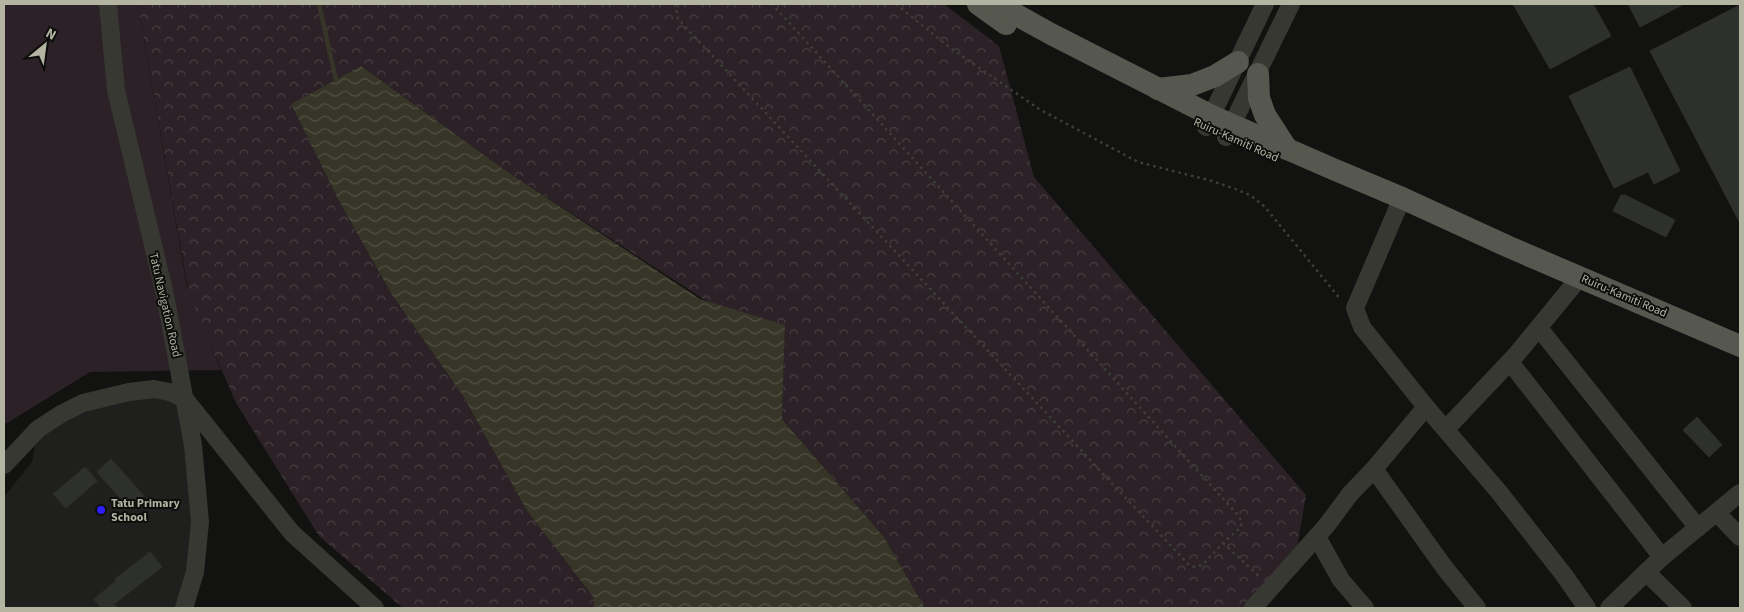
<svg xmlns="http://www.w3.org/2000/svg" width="1744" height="612" font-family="'Source Sans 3',sans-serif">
	<defs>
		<pattern id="forest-crowns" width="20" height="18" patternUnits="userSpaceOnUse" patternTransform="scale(1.25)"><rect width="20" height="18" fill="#2b2126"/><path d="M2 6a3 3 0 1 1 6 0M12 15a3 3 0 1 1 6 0" fill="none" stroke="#473f42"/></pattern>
		<pattern id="water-waves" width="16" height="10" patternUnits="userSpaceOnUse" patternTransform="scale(1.25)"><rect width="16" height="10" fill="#373527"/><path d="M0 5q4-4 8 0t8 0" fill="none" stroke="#525043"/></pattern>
	</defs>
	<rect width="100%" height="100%" fill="#121311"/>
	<polygon fill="#1f201d" points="129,392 185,399 200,522 184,608 4,608 4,497 32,462 38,429"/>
	<polygon fill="#2b2126" points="4,4 138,4 187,287 221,370 90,372 7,423 4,423"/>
	<polygon fill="url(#forest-crowns)" points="138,4 944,4 999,46 1034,177 1306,495 1295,560 1244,608 925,608 884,537 782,419 785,325 708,302 505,170 361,66 291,104 339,201 392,295 463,396 527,511 594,598 594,608 403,608 319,536 236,403 189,295"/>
	<polygon fill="url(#water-waves)" points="361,66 505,170 700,299 785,325 782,419 884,537 925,608 594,608 594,598 527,511 463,396 392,295 339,201 291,104"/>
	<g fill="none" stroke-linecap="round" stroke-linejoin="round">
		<polyline stroke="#373527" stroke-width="4.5" points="319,4 336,80"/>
	</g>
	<g fill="#2e302c" stroke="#2e2f2b">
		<polygon points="1513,4 1593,4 1611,36 1550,69"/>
		<polygon points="1628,4 1684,4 1640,27"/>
		<polygon points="1740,5 1740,223 1650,51"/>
		<polygon points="1630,67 1680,171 1654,184 1648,172 1614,188 1569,96"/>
		<polygon points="1621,195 1625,195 1675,220 1666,237 1613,211"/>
		<polygon points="1697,417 1722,445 1709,457 1683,430"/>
		<polygon points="111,459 144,496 129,508 97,472"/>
		<polygon points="85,467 97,481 66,508 53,494"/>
		<polygon points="150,552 162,567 114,604 118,608 101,608 94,599 116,581 115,579"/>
	</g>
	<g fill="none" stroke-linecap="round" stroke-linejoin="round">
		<g stroke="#3e3f38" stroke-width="2.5" stroke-dasharray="2.5 4" stroke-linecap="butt">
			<polyline points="675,4 678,19 1121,493 1189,565 1195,567 1202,565 1223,543 1240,528 1242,522 1237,514 772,4"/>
			<polyline points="896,4 949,47 1039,109 1138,162 1212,181 1233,188 1250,195 1265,207 1341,300"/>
			<polyline points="1223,543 1260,577"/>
		</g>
		<g stroke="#373832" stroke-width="18">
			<polyline points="108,4 116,90 165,295 193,445 200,522 195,572 184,608"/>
			<polyline points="1206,127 1265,4"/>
			<polyline points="1226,137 1291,4"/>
			<polyline points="1402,198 1355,308 1362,327 1426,407 1499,492 1564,575 1587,608"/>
			<polyline points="1539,328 1698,528"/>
			<polyline points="1510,362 1662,557"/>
			<polyline points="1446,429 1516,355 1580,277"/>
			<polyline points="4,465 38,429 61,414 83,403 129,392 154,389 170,392 185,399 292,533 375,608"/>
			<polyline points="1374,469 1444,567 1477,608"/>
			<polyline points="1717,513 1740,537"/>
			<polyline points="1317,537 1341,580 1365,608"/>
			<polyline points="1646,572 1683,608"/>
			<polyline points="1253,608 1327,525 1350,494 1374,469 1426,407"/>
			<polyline points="1609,608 1662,557 1740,493"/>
		</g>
		<g stroke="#56574e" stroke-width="22">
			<polyline points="978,4 1006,24"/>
			<polyline points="997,4 1051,34 1212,116 1333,169 1402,198 1509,247 1740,346"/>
			<polyline points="1258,74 1259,98 1265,115 1287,149"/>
			<polyline points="1158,89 1192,85 1215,76 1238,62"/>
		</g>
	</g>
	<circle fill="#2c1efe" stroke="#0d0e0c" stroke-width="2" cx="101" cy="510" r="5"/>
	<g text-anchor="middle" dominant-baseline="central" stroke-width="4" stroke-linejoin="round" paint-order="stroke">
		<g font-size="12" fill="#b3b5a2" stroke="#0d0e0c">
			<text transform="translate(1236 140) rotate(24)">Ruiru-Kamiti Road</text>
			<text transform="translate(1624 296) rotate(23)">Ruiru-Kamiti Road</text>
			<text transform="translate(165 305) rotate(77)">Tatu Navigation Road</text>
		</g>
		<g font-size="12" font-weight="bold" fill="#b3b5a2" stroke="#0d0e0c" text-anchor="start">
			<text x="111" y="503">Tatu Primary<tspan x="111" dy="14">School</tspan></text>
		</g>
	</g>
	<rect width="1744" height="612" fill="none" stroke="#b3b5a2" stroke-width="10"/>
	<g transform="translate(45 45) rotate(29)" stroke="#0d0e0c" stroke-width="4" paint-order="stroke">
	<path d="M0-4L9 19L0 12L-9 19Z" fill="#b3b5a2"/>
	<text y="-8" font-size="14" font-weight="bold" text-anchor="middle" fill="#b3b5a2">N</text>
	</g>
</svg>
